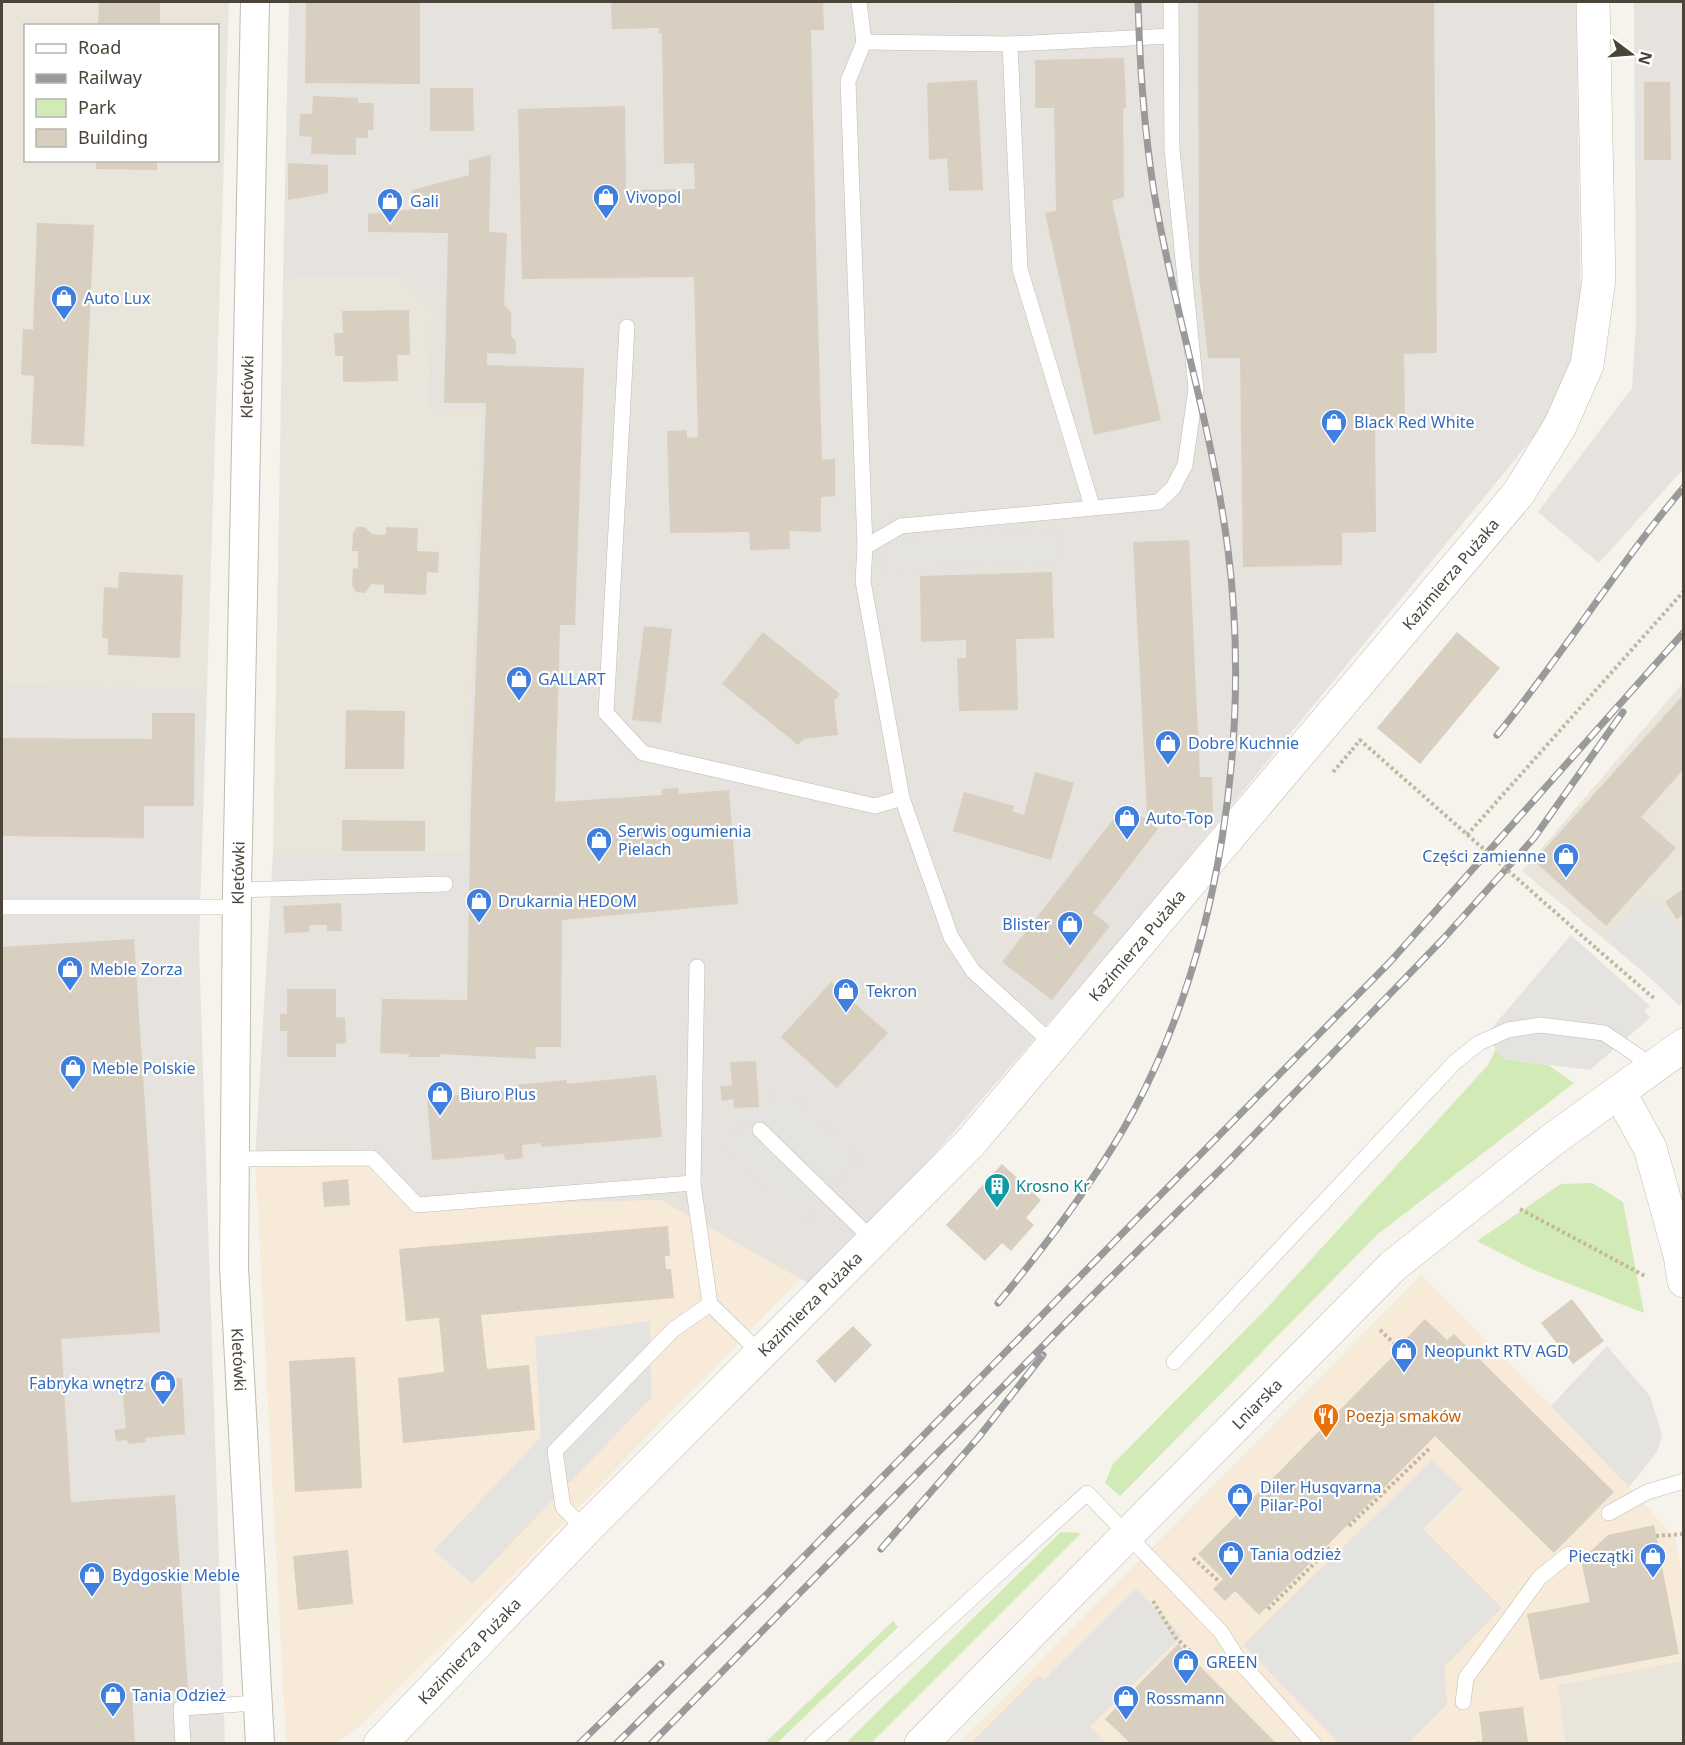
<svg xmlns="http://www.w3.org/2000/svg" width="1685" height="1745" font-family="'Noto Sans',sans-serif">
	<rect width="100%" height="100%" fill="#f6f3ec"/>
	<g fill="#eae5da" fill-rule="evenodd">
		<path d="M2,2H229L207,689L2,684ZM26,26H218V160H26Z"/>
		<polygon points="396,277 431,307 427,408 481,408 465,854 273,854 283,278"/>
		<polygon points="1683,683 1683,1003 1679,1005 1665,990 1522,871"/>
		<polygon points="1683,1661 1683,1743 1565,1743 1557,1685"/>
	</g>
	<g fill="#f7ead8">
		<polygon points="255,1159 693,1183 802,1277 516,1572 355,1731 335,1743 293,1743 286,1740"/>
		<polygon points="1421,1275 1617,1473 1675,1539 1683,1577 1683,1661 1558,1685 1565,1743 958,1744"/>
	</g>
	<g fill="#e6e2dd">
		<polygon points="289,2 1576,2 1582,378 1134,924 913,1179 808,1283 661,1200 417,1205 372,1158 255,1159 273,854 465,853 481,409 427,408 431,307 396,277 283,278"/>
		<polygon points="1634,2 1683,2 1683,469 1599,563 1538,512 1632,388 1636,322"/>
		<polygon points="2,684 207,689 199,947 225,1743 2,1744"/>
	</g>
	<g fill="#d2eab5">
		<polygon points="1495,1051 1505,1059 1548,1065 1574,1083 1378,1234 1120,1496 1105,1483 1113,1464 1266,1309 1488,1065"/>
		<polygon points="1592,1183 1623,1202 1644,1313 1534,1270 1477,1241 1561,1184"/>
		<polygon points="1061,1532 1081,1533 871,1743 846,1743"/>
		<polygon points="893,1621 898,1627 777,1743 765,1743"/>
	</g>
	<g fill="#e5e3e0">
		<polygon points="859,2 966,2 966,4 860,7"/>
		<polygon points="1062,529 1064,561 887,570 885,538"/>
		<polygon points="1645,894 1661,908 1683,936 1683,1003 1679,1005 1606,937"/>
		<polygon points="1571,935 1650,1006 1644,1011 1651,1017 1590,1070 1505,1059 1495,1051 1491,1029"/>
		<polygon points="783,1086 860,1160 801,1224 723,1147"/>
		<polygon points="650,1321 651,1398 472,1584 434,1550 541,1437 535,1337"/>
		<polygon points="1607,1346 1650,1396 1662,1435 1657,1452 1629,1487 1551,1406"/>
		<polygon points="1432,1460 1463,1489 1423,1529 1502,1608 1444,1667 1447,1704 1408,1743 1339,1743 1243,1645"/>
		<polygon points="1136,1589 1182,1636 1090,1727 1106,1743 971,1743 1039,1675 1044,1680"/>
	</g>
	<g fill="#d8cfc1">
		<polygon points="99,2 160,2 160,26 98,26"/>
		<polygon points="306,2 420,2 420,84 305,83"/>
		<polygon points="611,2 823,2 824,30 811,30 816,248 822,460 835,459 835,496 821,497 821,532 789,531 790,549 750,550 749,532 670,533 667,431 687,430 687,438 698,437 694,277 522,279 518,109 625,106 626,190 695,189 694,163 664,164 662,34 659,33 659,28 612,29"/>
		<polygon points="1198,2 1434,2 1437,353 1404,354 1405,421 1375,421 1376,532 1342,533 1342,565 1243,567 1240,358 1208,358 1199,277"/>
		<polygon points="1124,58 1126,108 1123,108 1124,197 1112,201 1161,420 1094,435 1045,213 1056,211 1054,108 1035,108 1035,60"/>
		<polygon points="977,80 983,190 949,191 947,158 929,160 927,83"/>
		<polygon points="1644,82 1670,82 1671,160 1644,160"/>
		<polygon points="430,88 473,88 474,131 430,131"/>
		<polygon points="313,96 358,98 358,103 374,103 373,130 368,130 368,138 356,138 356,155 311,154 312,137 299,136 300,114 312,114"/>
		<polygon points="491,155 489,232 507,233 504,305 511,312 511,336 516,341 516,354 487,353 487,365 584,368 575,625 560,625 555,802 662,795 662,789 678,788 679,794 729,790 738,904 562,920 561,1047 535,1047 536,1059 440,1054 440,1057 409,1057 409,1054 380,1053 382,999 467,1000 471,797 486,403 444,403 448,233 368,232 368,214 412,209 412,190 469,175 469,160"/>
		<polygon points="96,160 157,160 157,170 96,169"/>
		<polygon points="288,163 328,165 328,193 288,200"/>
		<polygon points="37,223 94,225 84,446 31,444 34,376 21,375 23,329 33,330"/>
		<polygon points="409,310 410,355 397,355 398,381 343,382 343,356 335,356 334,333 343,333 342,311"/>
		<polygon points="357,527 365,527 372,534 386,535 386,527 418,528 417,551 439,552 438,573 427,572 426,595 384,593 384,585 371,584 365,593 356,592 352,585 353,568 358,569 358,551 352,551 353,533"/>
		<polygon points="1189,540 1200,777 1212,777 1213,812 1147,813 1133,542"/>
		<polygon points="119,572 183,575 180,658 108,655 108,638 102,638 104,587 118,588"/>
		<polygon points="1052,572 1054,638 1016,639 1018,710 959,711 957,658 966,658 966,640 921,642 920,576"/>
		<polygon points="644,626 672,629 661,723 632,720"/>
		<polygon points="763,632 840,694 834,701 838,735 804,739 798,745 722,684"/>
		<polygon points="1457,632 1500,668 1420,764 1377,728"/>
		<polygon points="1683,695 1683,770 1641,817 1676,848 1606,926 1534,861"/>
		<polygon points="346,710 405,711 404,769 345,769"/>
		<polygon points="152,713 195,713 194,806 144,806 144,838 2,836 2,738 152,739"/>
		<polygon points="1035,772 1074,783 1051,860 953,831 964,792 1014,806 1012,811 1024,815"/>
		<polygon points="1125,804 1158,829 1093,913 1110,926 1052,1000 1002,962"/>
		<polygon points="342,820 425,821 425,851 342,851"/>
		<polygon points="1683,889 1683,914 1677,920 1665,902"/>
		<polygon points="341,903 342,931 327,931 327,925 309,925 309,932 285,933 283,906"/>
		<polygon points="134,939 160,1332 61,1339 71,1502 175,1495 188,1690 132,1694 135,1743 2,1743 2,947"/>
		<polygon points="831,982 888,1033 837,1088 781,1037"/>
		<polygon points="287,989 336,989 336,1017 345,1018 346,1043 336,1044 336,1057 287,1057 287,1031 280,1031 280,1014 287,1014"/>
		<polygon points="756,1061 759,1107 734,1108 733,1099 722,1101 720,1086 732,1085 730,1062"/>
		<polygon points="656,1075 662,1137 541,1147 541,1143 522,1145 523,1158 505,1160 504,1154 432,1160 427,1098 516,1090 515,1085 567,1080 567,1084"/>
		<polygon points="1002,1164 1041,1200 1026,1218 1034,1225 1011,1251 1002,1243 985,1261 946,1225"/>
		<polygon points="348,1179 350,1205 324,1207 322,1182"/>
		<polygon points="668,1226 670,1256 665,1256 666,1269 671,1269 674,1298 481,1315 487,1369 529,1365 535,1430 403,1443 398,1378 444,1372 439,1318 406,1321 399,1249"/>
		<polygon points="1572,1299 1604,1341 1573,1364 1541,1323"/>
		<polygon points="1425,1319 1447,1340 1454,1334 1614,1492 1554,1553 1435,1436 1259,1615 1235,1591 1225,1601 1213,1589 1223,1579 1198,1554 1395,1354 1393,1352"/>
		<polygon points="853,1326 872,1345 835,1383 816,1361"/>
		<polygon points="355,1357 362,1488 295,1492 289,1361"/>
		<polygon points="182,1378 185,1434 145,1438 146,1442 128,1444 127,1440 116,1441 114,1430 126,1428 122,1385"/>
		<polygon points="1654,1525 1679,1654 1540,1680 1527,1614 1590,1602 1581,1560 1608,1535"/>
		<polygon points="348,1550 353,1604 298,1610 293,1556"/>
		<polygon points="1178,1644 1189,1655 1276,1743 1130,1743 1105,1719"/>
		<polygon points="1523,1707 1528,1743 1483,1743 1479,1712"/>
	</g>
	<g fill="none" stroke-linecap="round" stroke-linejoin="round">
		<g stroke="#c2bbae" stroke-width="16">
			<g id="service">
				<polyline points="859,2 864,42 1010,44 1020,269 1092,506"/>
				<polyline points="864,42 848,81 865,547"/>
				<polyline points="1010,44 1171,36"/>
				<polyline points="627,327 606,713 643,753 875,806 902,798"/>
				<polyline points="237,890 445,884"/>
				<polyline points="2,907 237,907"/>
				<polyline points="697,967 693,1183 710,1304 760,1353"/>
				<polyline points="1053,1044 973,971 951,937 902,798 863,581 865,547 901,526 1158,502 1173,488 1185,465 1196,389 1172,150 1171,2"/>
				<polyline points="760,1130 874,1241"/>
				<polyline points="235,1159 372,1158 417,1205 693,1183"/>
				<polyline points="1174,1362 1455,1062 1479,1043 1508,1030 1540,1025 1604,1033 1653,1066"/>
				<polyline points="1609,1513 1647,1492 1684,1481"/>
				<polyline points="585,1530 563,1507 555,1451 674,1329 710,1304"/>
				<polyline points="1463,1702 1466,1678 1540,1577 1569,1554"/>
				<polyline points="183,1744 181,1708 257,1703"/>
				<polyline points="812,1744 1087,1493 1221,1632 1240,1662 1314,1744"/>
			</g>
		</g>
		<g stroke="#c2bbae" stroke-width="30">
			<g id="minor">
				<path id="s1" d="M255,2L237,890L234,1267L260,1744"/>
			</g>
		</g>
		<g stroke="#c2bbae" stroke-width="34">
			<g id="tertiary">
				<polyline points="1619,1092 1650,1148 1680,1255 1684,1281"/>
				<path id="s2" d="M380,1744L585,1530L971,1142L1518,494L1560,426L1587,365L1599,279L1593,2"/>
				<path id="s3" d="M921,1744L1393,1266L1552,1140L1684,1045"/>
			</g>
		</g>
		<g stroke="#c4b79f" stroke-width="4" stroke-dasharray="3 3" stroke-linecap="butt">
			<polyline points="1333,772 1352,750"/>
			<polyline points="1467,835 1684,591"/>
			<polyline points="1597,949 1656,1000"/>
			<polyline points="1520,1209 1647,1277"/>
			<polyline points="1380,1330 1398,1347"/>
			<polyline points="1349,1526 1431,1447"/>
			<polyline points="1656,1536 1684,1534"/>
			<polyline points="1193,1558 1220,1582"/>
			<polyline points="1153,1601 1175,1637 1192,1653 1189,1655"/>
			<polyline points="1268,1609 1332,1546"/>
			<polyline points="1477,1744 1483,1741"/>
		</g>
		<use href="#service" stroke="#fff" stroke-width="15"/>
		<use href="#minor" stroke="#fff" stroke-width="28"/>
		<use href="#tertiary" stroke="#fff" stroke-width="33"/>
		<g stroke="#9a9a9a" stroke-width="7">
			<g id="rail">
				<path d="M1497,735C1563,655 1617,566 1684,487"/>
				<path d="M998,1303C1048,1243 1096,1180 1133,1112C1221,949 1251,732 1228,550C1214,439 1180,330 1159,220C1145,148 1140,75 1138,2"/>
				<polyline points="881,1549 978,1438 1043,1355"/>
				<polyline points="579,1744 661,1664"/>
				<polyline points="616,1744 766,1595 1390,962 1684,632"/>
				<polyline points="651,1744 1097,1291 1226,1164 1443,939 1534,838 1623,712"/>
			</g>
		</g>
		<use href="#rail" stroke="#fff" stroke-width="4.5" stroke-dasharray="14" stroke-linecap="butt"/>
		<polyline stroke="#c4b79f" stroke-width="4" stroke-dasharray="3 3" stroke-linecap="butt" points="1352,750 1360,740 1597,949"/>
	</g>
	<defs>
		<g id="shop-pin" transform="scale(1.35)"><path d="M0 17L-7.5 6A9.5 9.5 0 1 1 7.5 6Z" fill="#3f7fe0" stroke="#fff"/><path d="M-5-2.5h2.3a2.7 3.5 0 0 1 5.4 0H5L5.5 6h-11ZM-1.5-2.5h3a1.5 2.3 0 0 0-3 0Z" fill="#fff"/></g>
		<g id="building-pin" transform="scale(1.35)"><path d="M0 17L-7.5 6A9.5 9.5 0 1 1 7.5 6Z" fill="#0f9aa8" stroke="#fff"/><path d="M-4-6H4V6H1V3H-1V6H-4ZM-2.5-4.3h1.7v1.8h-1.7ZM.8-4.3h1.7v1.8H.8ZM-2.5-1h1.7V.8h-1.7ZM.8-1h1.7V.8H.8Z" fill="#fff"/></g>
		<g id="restaurant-pin" transform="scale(1.35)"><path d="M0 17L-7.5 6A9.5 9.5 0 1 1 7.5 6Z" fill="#e8710a" stroke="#fff"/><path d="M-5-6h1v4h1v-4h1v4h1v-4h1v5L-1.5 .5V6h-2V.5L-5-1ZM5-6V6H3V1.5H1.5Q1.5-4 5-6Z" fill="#fff"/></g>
	</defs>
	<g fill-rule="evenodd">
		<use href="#shop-pin" x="606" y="197"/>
		<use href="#shop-pin" x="390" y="201"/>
		<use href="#shop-pin" x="64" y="298"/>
		<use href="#shop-pin" x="1334" y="422"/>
		<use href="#shop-pin" x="519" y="679"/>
		<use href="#shop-pin" x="1168" y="743"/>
		<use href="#shop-pin" x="1127" y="818"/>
		<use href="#shop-pin" x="599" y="840"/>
		<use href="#shop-pin" x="1566" y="856"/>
		<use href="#shop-pin" x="479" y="901"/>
		<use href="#shop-pin" x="1070" y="924"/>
		<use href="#shop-pin" x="70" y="969"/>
		<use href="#shop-pin" x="846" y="991"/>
		<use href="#shop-pin" x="73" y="1068"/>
		<use href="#shop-pin" x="440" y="1094"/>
		<use href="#building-pin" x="997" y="1186"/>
		<use href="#shop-pin" x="1404" y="1351"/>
		<use href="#shop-pin" x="163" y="1383"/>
		<use href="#restaurant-pin" x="1326" y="1416"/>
		<use href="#shop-pin" x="1240" y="1496"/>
		<use href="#shop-pin" x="1231" y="1554"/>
		<use href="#shop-pin" x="1653" y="1556"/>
		<use href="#shop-pin" x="92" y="1575"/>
		<use href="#shop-pin" x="1186" y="1662"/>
		<use href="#shop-pin" x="113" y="1695"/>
		<use href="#shop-pin" x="1126" y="1698"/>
	</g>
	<g text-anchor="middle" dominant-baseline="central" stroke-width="4.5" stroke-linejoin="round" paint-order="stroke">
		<g font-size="16" fill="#366cbe" stroke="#fff" text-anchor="start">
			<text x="626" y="197">Vivopol</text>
			<text x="410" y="201">Gali</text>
			<text x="84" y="298">Auto Lux</text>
			<text x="1354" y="422">Black Red White</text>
			<text x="538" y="679">GALLART</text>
			<text x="1188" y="743">Dobre Kuchnie</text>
			<text x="1146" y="818">Auto-Top</text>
			<text x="618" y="831">Serwis ogumienia<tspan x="618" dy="18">Pielach</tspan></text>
			<text x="1546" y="856" text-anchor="end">Części zamienne</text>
			<text x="498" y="901">Drukarnia HEDOM</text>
			<text x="1050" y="924" text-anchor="end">Blister</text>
			<text x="90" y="969">Meble Zorza</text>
			<text x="866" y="991">Tekron</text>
			<text x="92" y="1068">Meble Polskie</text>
			<text x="460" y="1094">Biuro Plus</text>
			<text x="1424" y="1351">Neopunkt RTV AGD</text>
			<text x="144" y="1383" text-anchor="end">Fabryka wnętrz</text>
			<text x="1260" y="1487">Diler Husqvarna<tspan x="1260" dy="18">Pilar-Pol</tspan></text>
			<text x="1250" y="1554">Tania odzież</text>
			<text x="1634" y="1556" text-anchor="end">Pieczątki</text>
			<text x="112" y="1575">Bydgoskie Meble</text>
			<text x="1206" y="1662">GREEN</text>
			<text x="132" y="1695">Tania Odzież</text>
			<text x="1146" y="1698">Rossmann</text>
		</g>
		<g font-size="16" fill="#4b4439" stroke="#fff">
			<text transform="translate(247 387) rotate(-89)">Kletówki</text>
			<text stroke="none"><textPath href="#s2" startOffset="1587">Kazimierza Pużaka</textPath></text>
			<text transform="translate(238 873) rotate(-89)">Kletówki</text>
			<text stroke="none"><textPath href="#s2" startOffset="1101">Kazimierza Pużaka</textPath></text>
			<text stroke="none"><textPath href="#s2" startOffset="615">Kazimierza Pużaka</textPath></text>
			<text stroke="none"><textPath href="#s1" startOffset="1358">Kletówki</textPath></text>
			<text stroke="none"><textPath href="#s3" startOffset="478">Lniarska</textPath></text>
			<text stroke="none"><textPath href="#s2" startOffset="129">Kazimierza Pużaka</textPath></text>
		</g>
		<g font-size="16" fill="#0d838f" stroke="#fff" text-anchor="start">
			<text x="1016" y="1186">Krosno Kr</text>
		</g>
		<g font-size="16" fill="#c56008" stroke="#fff" text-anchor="start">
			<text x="1346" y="1416">Poezja smaków</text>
		</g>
	</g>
	<rect width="1685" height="1745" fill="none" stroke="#4b4439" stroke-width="6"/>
	<rect x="24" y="24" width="195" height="138" fill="#ffffff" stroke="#b7b4b0" stroke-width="1.5"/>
	<rect x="36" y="44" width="30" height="9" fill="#ffffff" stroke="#b7b4b0" stroke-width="1.5"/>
	<text x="78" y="54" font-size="18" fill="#4b4439">Road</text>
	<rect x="36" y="74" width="30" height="9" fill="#9a9a9a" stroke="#b7b4b0" stroke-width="1.5"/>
	<text x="78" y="84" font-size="18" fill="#4b4439">Railway</text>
	<rect x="36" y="99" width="30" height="18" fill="#d2eab5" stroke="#b7b4b0" stroke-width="1.5"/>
	<text x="78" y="114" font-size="18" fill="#4b4439">Park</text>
	<rect x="36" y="129" width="30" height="18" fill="#d8cfc1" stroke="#b7b4b0" stroke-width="1.5"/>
	<text x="78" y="144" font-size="18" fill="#4b4439">Building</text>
	<g transform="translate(1631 54) rotate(106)" stroke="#ffffff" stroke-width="4.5" paint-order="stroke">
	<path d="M0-4.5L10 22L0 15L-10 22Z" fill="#4b4439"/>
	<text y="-9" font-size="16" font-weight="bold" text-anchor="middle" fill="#4b4439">N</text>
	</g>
</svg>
